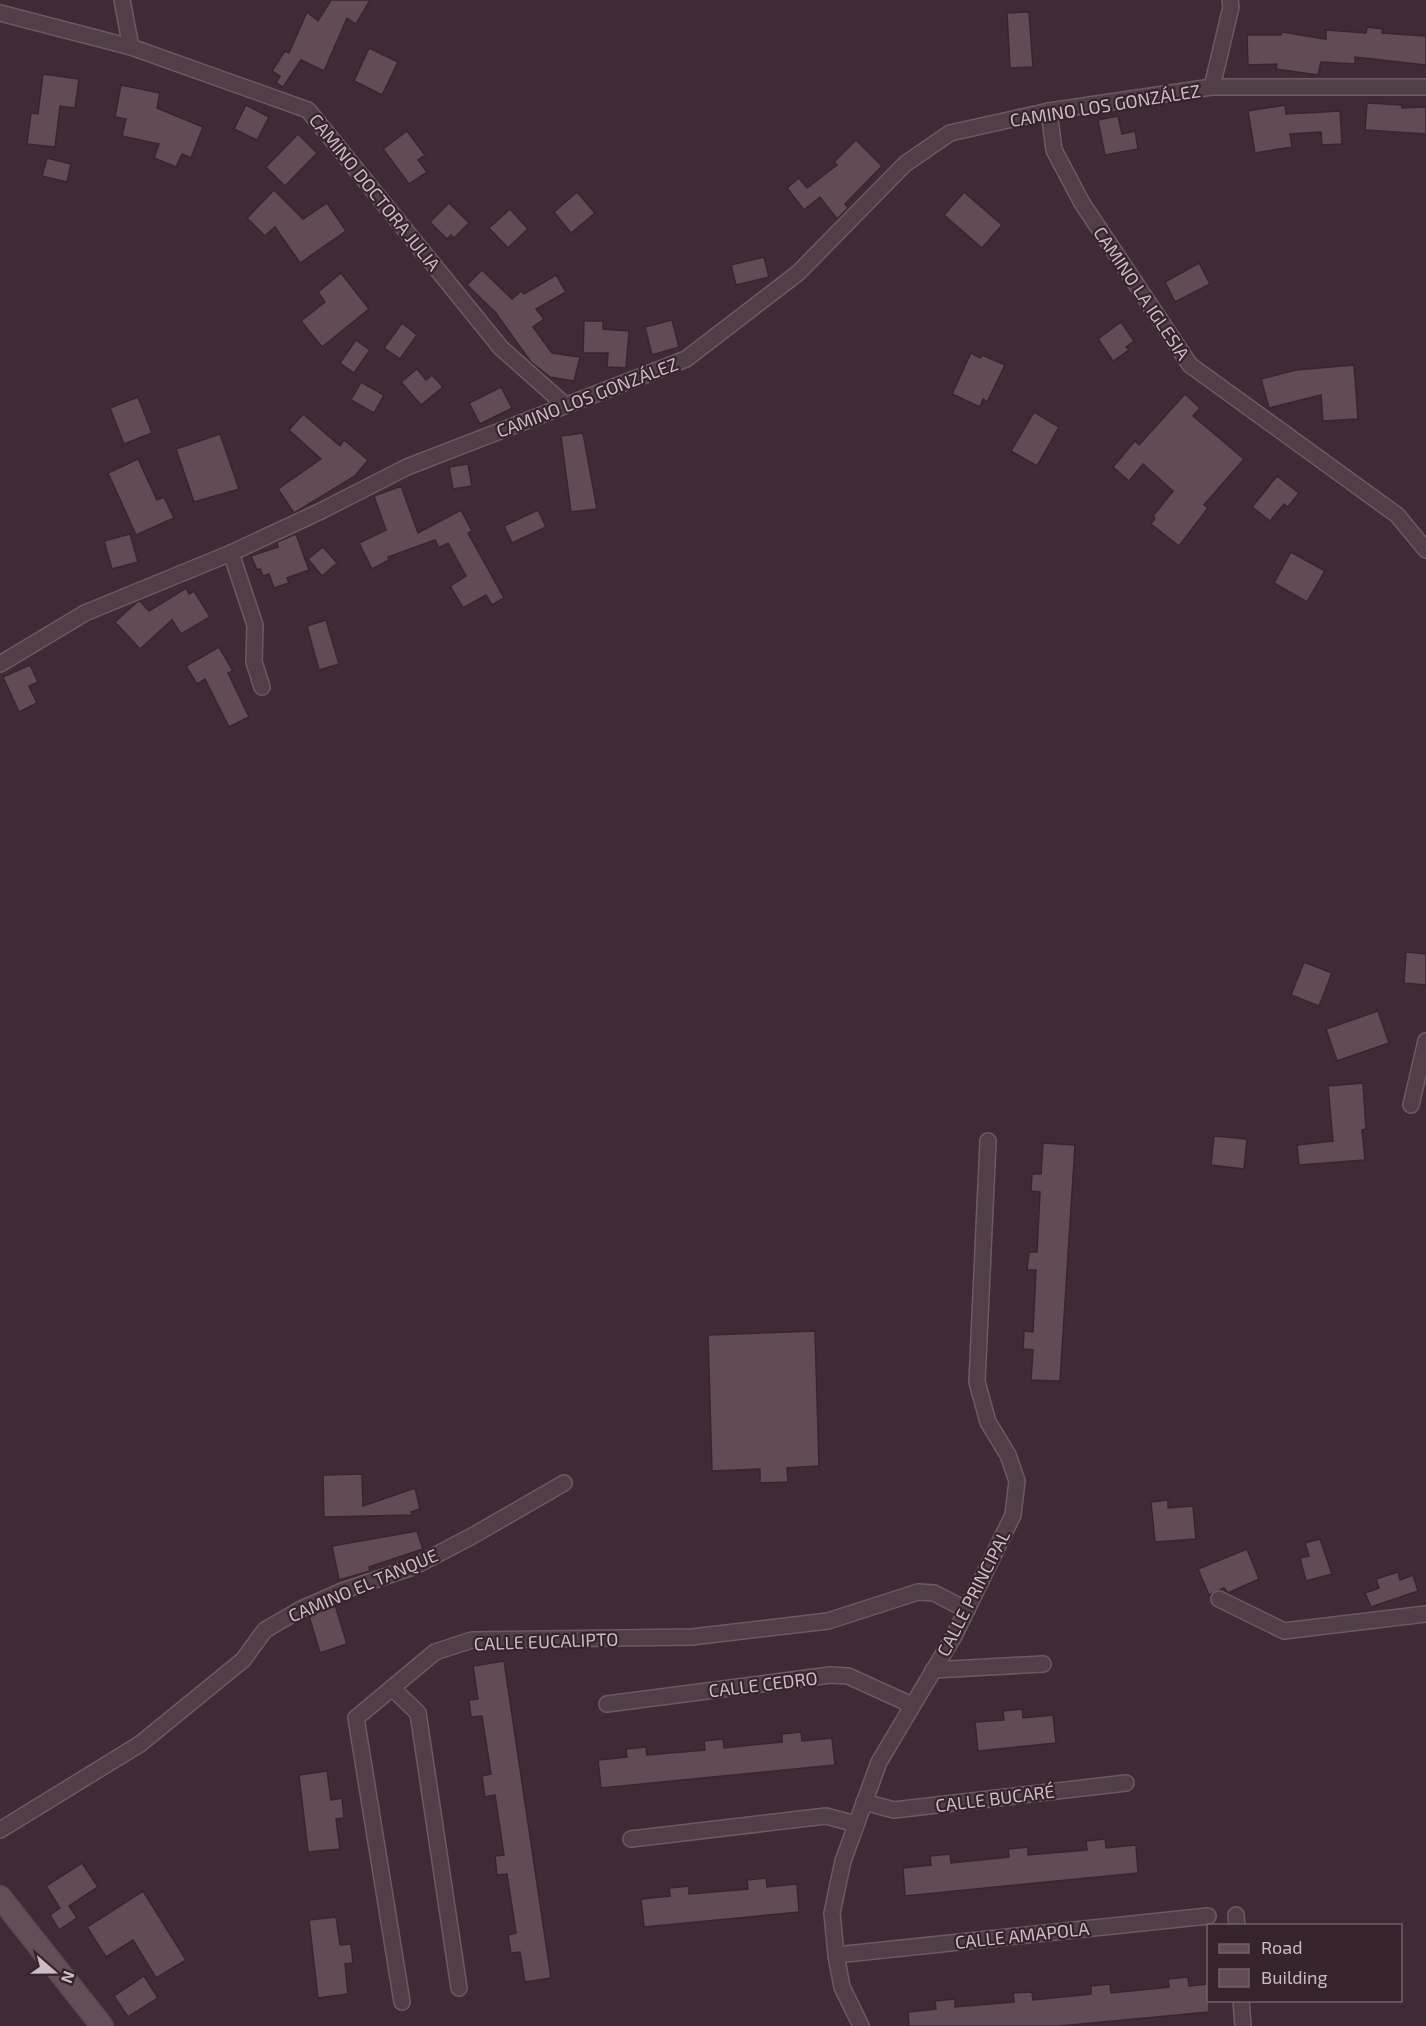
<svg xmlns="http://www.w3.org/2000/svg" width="1426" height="2026" font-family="'Exo 2',sans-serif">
	<rect width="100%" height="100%" fill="#412a37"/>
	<g fill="#624a57" stroke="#382530" stroke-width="1.5">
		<polygon points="331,0 370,0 356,24 347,18 324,71 301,60 283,87 276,83 280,76 272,71 285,51 289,53 307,12 318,21"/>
		<polygon points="1029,12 1033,67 1010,68 1007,13"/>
		<polygon points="1367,27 1383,29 1382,33 1426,36 1426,65 1355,57 1355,64 1321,62 1318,75 1276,69 1277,64 1248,65 1247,35 1281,35 1282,32 1326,39 1326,30 1366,33"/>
		<polygon points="369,48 398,62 382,95 354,81"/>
		<polygon points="43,74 79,79 75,108 60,106 55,147 27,144 31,113 38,114"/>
		<polygon points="121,85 160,93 157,108 203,127 191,158 182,154 176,167 154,158 159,144 122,136 126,119 115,117"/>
		<polygon points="1367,103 1402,105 1402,108 1426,107 1426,134 1365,130"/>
		<polygon points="246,105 269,117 257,140 234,129"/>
		<polygon points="1285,105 1286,114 1340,111 1342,144 1322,145 1321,132 1290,134 1292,147 1255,153 1248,111"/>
		<polygon points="1118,116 1122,134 1135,131 1138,149 1105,155 1098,120"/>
		<polygon points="407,131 425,155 418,160 427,172 409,184 383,149"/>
		<polygon points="298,134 317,153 285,186 266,167"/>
		<polygon points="856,140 882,166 845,204 848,208 837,219 820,197 804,210 787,188 799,178 807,188 837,165 834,162"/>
		<polygon points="47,158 71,164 67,182 42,176"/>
		<polygon points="274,190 303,219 327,203 346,231 300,263 275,227 265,236 247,218"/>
		<polygon points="577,192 595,213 571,233 554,212"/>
		<polygon points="964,192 1002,225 982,248 944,215"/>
		<polygon points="449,203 469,223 454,238 451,235 447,239 430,222"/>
		<polygon points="510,209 528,229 508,248 489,228"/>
		<polygon points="764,257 769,277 736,285 731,265"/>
		<polygon points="1199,263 1210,284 1175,302 1165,282"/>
		<polygon points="482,270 512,299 521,291 524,294 556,275 566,292 536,309 544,319 533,327 552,353 580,357 574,381 550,377 531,362 495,312 467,285"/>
		<polygon points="341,273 369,309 322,347 301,321 325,302 318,292"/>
		<polygon points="672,320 679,347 652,355 645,327"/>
		<polygon points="584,321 603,321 603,329 629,331 626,368 607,367 608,353 583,353"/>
		<polygon points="1121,322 1134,341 1126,347 1129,350 1113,361 1098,339"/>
		<polygon points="402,323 417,335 400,359 384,348"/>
		<polygon points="356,340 370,350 354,373 340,363"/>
		<polygon points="971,353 980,358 982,355 1005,365 987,402 983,399 980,407 952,394"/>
		<polygon points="1354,365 1358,419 1323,421 1321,395 1269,408 1261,379 1296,370"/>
		<polygon points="417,369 426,380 432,375 443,387 421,405 401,382"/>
		<polygon points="361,382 384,395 374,413 351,400"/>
		<polygon points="501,387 512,408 480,424 469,403"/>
		<polygon points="1185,394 1200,408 1193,416 1244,459 1204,505 1208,508 1179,546 1151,524 1155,518 1153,516 1173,491 1143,464 1129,481 1113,467 1135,441 1139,445"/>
		<polygon points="138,397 152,433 124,444 110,408"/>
		<polygon points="1034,412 1059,427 1037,466 1011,451"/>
		<polygon points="303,414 340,446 344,440 368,460 355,476 294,513 278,489 321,459 289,430"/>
		<polygon points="583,433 597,509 571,512 561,436"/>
		<polygon points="220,434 239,489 194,502 176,449"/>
		<polygon points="138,459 157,500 164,497 174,518 136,535 108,473"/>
		<polygon points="468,464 472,486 453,489 449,467"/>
		<polygon points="1277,476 1299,493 1288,507 1284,504 1270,521 1252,507"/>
		<polygon points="401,486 418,533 461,510 472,531 468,533 504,598 492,605 486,595 463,608 450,586 466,576 448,543 439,548 435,540 388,557 389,560 372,569 359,543 386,530 374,496"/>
		<polygon points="538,510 546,527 512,543 504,526"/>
		<polygon points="130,534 138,562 112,569 104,541"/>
		<polygon points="296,534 309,570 287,578 289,583 274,588 269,574 263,576 260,569 257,570 251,556 278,547 277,542"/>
		<polygon points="323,547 337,563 322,576 308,559"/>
		<polygon points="1291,552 1325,571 1307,602 1274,583"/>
		<polygon points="186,588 189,594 194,591 210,617 181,634 172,620 140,649 115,622 137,602 140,601 149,611"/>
		<polygon points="326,620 339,664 319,670 307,626"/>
		<polygon points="219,647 233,671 228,673 249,717 229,727 205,679 197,684 186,666"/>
		<polygon points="30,665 38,682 29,686 37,703 19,712 3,677"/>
		<polygon points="1406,952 1426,954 1426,985 1404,983"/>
		<polygon points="1304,962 1332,973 1319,1006 1291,995"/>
		<polygon points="1378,1011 1389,1043 1337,1061 1326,1029"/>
		<polygon points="1363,1083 1366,1129 1362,1130 1365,1160 1299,1165 1297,1145 1333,1141 1328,1086"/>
		<polygon points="1214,1136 1247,1139 1244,1169 1211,1165"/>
		<polygon points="1043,1143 1075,1145 1060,1381 1031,1380 1033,1350 1023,1349 1024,1331 1033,1332 1036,1270 1027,1270 1029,1252 1037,1252 1040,1192 1031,1191 1032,1174 1041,1174"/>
		<polygon points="815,1331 819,1466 787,1468 788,1482 760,1483 760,1469 712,1471 708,1335"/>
		<polygon points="362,1474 363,1506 415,1488 420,1509 411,1512 412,1515 324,1517 323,1475"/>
		<polygon points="1168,1500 1168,1508 1193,1506 1196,1539 1155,1542 1151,1502"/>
		<polygon points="417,1531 423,1549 369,1567 370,1571 339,1580 332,1546"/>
		<polygon points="1320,1539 1332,1574 1306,1581 1300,1558 1309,1556 1305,1543"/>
		<polygon points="1247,1549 1259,1579 1228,1593 1224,1588 1209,1595 1198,1569"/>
		<polygon points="1398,1572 1400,1580 1413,1575 1418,1591 1371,1607 1365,1593 1379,1588 1376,1579"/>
		<polygon points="335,1605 347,1644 320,1653 309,1616"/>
		<polygon points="504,1661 551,1978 525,1982 520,1952 511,1953 508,1935 516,1933 507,1874 497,1875 495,1856 504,1855 495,1795 485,1797 482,1776 491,1774 482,1716 471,1717 469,1700 478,1699 473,1666"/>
		<polygon points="1022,1709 1023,1718 1053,1715 1056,1743 978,1751 975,1722 1004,1720 1003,1711"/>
		<polygon points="801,1732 802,1741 832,1738 835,1765 601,1788 598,1760 627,1757 626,1749 646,1747 647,1755 705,1750 704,1741 723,1739 724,1748 782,1742 782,1734"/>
		<polygon points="327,1771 331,1800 342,1798 344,1818 336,1819 340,1849 308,1852 299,1775"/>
		<polygon points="1105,1839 1106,1848 1136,1845 1138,1873 905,1896 903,1868 931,1865 930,1856 950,1854 951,1863 1009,1857 1008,1849 1028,1847 1028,1855 1087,1850 1086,1841"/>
		<polygon points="82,1863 98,1887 69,1906 77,1918 59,1930 50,1915 60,1908 46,1886"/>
		<polygon points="766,1878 767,1887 797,1884 799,1912 644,1927 641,1899 670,1896 669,1888 689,1886 689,1894 748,1889 747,1880"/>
		<polygon points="143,1891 186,1960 156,1978 133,1940 106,1957 87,1927"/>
		<polygon points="336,1917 340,1945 351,1944 353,1963 345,1964 348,1994 318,1998 309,1920"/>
		<polygon points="144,1976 158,1998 128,2017 114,1996"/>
		<polygon points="1188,1977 1189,1986 1209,1984 1209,2012 1060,2026 909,2026 908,2012 936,2009 935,2001 955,1999 955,2007 1014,2002 1013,1993 1032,1992 1033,2000 1091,1994 1091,1986 1110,1984 1111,1993 1141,1990 1169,1987 1168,1979"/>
	</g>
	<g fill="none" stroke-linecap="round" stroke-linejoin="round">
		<g stroke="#6b5964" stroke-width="18">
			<g id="street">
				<polyline points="122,0 131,47"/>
				<polyline points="0,13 131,47 308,110 501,348 564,404"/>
				<polyline points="1212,87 1231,7 1230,0"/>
				<polyline points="1049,111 1054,150 1082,203 1190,365 1397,515 1426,550"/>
				<polyline points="231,553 255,625 254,662 262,687"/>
				<polyline points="0,664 85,613 231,553 321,511 407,467 686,359 798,273 905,164 950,133 1049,111 1212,87 1426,87"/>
				<polyline points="1411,1105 1426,1041"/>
				<polyline points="1219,1599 1284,1631 1426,1614"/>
				<polyline points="933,1670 1043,1664"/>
				<polyline points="392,1688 418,1713 459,1988"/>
				<polyline points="607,1704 830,1675 848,1676 912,1705"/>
				<polyline points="864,1802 894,1810 1126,1783"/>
				<polyline points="0,1830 140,1744 243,1660 265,1630 301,1609 342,1591 413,1567 474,1535 564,1483"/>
				<polyline points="631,1839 826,1816 856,1824"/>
				<polyline points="1236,1915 1237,1926"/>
				<polyline points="836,1955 1208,1916"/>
				<polyline points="1241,2000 1243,2026"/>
				<polyline points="402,2002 356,1718 435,1652 472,1640 692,1637 828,1621 918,1592 934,1593 967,1610"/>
				<polyline points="861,2026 842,1987 836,1955 832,1913 843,1861 879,1762 954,1636 1013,1515 1017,1481 1008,1455 988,1422 977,1382 988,1141"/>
			</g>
		</g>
		<g stroke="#5a4852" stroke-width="24">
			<polyline id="secondary" points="0,1897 102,2026"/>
		</g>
		<use href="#street" stroke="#513e49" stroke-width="15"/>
		<use href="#secondary" stroke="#634d59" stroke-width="21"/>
	</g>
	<g text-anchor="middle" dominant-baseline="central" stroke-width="4.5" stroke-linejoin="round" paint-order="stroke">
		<g font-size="18" fill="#cbbbc4" stroke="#36232e">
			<text transform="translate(1105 105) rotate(-9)">CAMINO LOS GONZÁLEZ</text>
			<text transform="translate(375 192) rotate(51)">CAMINO DOCTORA JULIA</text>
			<text transform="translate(1142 293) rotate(56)">CAMINO LA IGLESIA</text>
			<text transform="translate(587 397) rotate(-21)">CAMINO LOS GONZÁLEZ</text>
			<text transform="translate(363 1585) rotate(-23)">CAMINO EL TANQUE</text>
			<text transform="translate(973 1593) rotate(-63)">CALLE PRINCIPAL</text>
			<text transform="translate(546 1641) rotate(-2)">CALLE EUCALIPTO</text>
			<text transform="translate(763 1684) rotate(-7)">CALLE CEDRO</text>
			<text transform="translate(995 1798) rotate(-7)">CALLE BUCARÉ</text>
			<text transform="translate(1022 1935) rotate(-6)">CALLE AMAPOLA</text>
		</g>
	</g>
	<rect x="1207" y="1924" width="195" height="78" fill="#36232e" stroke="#72606a" stroke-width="1.5"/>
	<rect x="1219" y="1944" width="30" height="9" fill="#634d59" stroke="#72606a" stroke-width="1.5"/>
	<text x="1261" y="1954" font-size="18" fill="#cbbbc4">Road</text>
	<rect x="1219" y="1969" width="30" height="18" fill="#624a57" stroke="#72606a" stroke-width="1.5"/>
	<text x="1261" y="1984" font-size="18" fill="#cbbbc4">Building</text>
	<g transform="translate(54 1972) rotate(110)" stroke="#36232e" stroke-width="4.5" paint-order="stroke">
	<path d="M0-4.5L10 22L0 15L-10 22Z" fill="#cbbbc4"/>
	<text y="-9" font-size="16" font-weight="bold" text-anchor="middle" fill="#cbbbc4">N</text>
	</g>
</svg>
